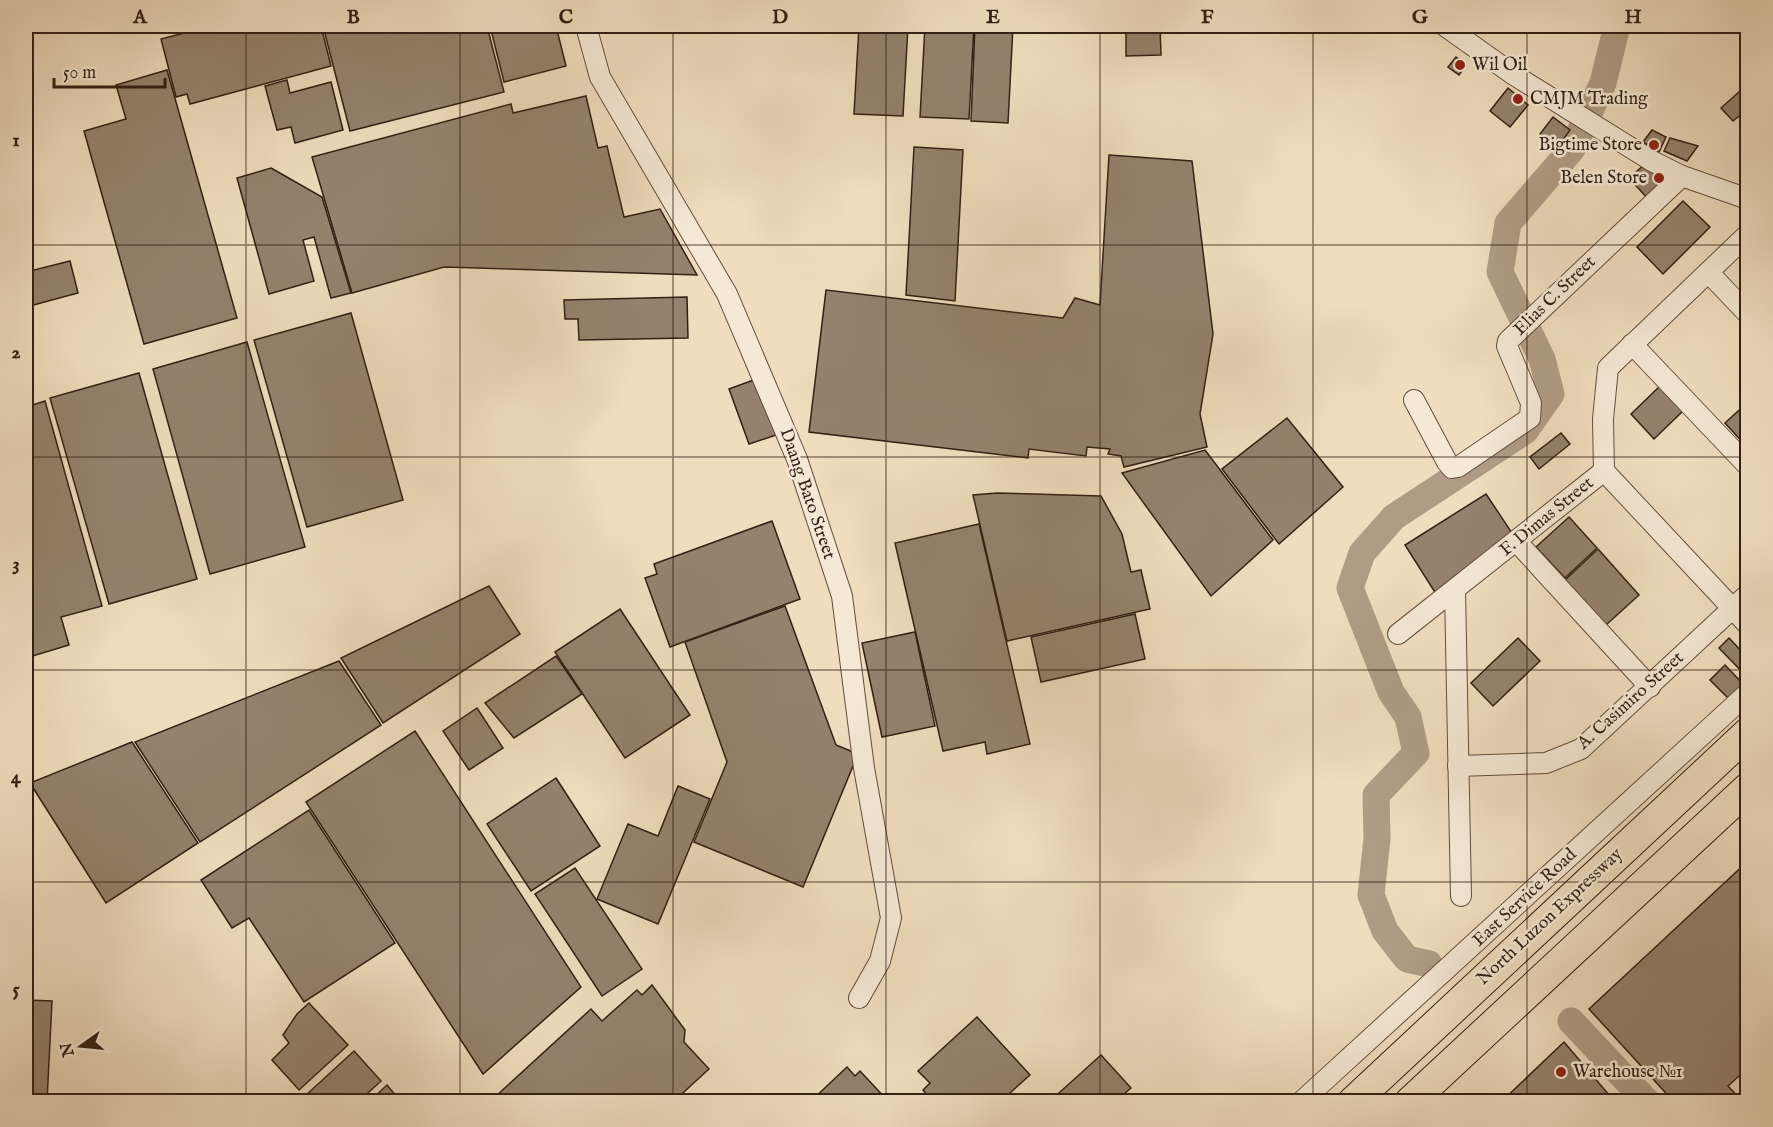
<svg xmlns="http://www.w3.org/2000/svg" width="1773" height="1127" font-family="'IM FELL English',serif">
	<rect width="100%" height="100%" fill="#f0ddbf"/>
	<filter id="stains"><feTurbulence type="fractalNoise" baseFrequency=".00333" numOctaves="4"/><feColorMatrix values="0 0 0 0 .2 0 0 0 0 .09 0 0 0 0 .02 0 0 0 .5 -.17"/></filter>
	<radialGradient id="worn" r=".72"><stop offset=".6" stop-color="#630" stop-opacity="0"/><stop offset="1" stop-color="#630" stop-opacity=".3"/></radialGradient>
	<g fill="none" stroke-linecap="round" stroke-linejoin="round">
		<g stroke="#b09c85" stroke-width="27">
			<polyline points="1429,964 1407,959 1385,931 1371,895 1377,838 1376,795 1416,753 1408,717 1391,692 1350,588 1362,553 1394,517 1525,431 1551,394 1542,359 1500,272 1508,223 1572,149 1603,83 1617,26"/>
			<polyline points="1571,1021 1647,1102"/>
		</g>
	</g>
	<g fill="#95826d" stroke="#331f14" stroke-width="1.5">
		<polygon points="145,26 175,26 146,33"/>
		<polygon points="211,26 321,26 331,66 190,104 187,94 176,97 161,39"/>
		<polygon points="323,26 487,26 504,92 350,131"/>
		<polygon points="490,26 556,26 566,66 504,82"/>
		<polygon points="859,26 908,26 903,116 854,114"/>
		<polygon points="925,26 974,26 969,119 920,117"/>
		<polygon points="975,26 1013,26 1008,123 971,121"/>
		<polygon points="1126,26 1160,26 1161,55 1126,56"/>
		<polygon points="1456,57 1466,65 1459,75 1448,67"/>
		<polygon points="167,70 237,318 144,344 84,131 126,119 116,85"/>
		<polygon points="287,80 290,93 331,82 343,130 295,143 291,127 277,130 265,86"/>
		<polygon points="1508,88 1528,105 1510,127 1490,111"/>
		<polygon points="1740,91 1748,99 1748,109 1733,121 1721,108"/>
		<polygon points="586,96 598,148 607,146 624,217 660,209 697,275 444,267 352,293 312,157 511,104 513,113"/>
		<polygon points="1553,117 1570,130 1558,147 1540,134"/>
		<polygon points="1652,130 1666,137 1659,152 1643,142"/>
		<polygon points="1670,138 1698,146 1687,161 1664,151"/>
		<polygon points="914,147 963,150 955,301 906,295"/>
		<polygon points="1109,155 1192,161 1213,334 1200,414 1207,447 1124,467 1121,456 1108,454 1110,449 1087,447 1086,456 1029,449 1028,458 809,432 826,290 1063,318 1075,298 1100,305"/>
		<polygon points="1644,165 1661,175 1663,185 1648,199 1629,178"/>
		<polygon points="271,168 322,197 351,293 331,298 314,237 303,240 314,281 269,294 237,178"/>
		<polygon points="1683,201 1710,227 1663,274 1637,247"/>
		<polygon points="70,261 78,293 26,307 26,272"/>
		<polygon points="687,297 688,338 579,340 578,319 565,319 564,300"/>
		<polygon points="351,313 403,500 307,527 254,340"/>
		<polygon points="247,342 305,547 210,574 153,369"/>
		<polygon points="139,373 197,579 109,604 50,398"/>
		<polygon points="759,378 779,434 749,444 729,389"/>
		<polygon points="1660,386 1683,411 1654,439 1631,414"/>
		<polygon points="45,401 102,606 61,617 69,645 26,658 26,407"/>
		<polygon points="1748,402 1748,444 1746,446 1725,423"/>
		<polygon points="1287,418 1343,487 1279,544 1222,469"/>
		<polygon points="1561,433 1570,444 1539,469 1530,457"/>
		<polygon points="1205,450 1273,540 1211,596 1122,473"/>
		<polygon points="997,493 1101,496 1122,534 1131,572 1141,570 1150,609 1007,641 973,495"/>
		<polygon points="1486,494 1512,533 1436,594 1405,545"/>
		<polygon points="1569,517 1597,548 1565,578 1536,547"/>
		<polygon points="772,521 800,599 670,647 645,578 657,574 654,564"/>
		<polygon points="979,524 1030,744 987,754 985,742 943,751 895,543"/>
		<polygon points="1598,549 1639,595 1606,625 1565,580"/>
		<polygon points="489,586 520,634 383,723 341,658"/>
		<polygon points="785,606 836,745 858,754 803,887 694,842 727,762 685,642"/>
		<polygon points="620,609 690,715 625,758 555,652"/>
		<polygon points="1135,614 1145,659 1041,682 1031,637"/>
		<polygon points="915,632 935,726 882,737 862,643"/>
		<polygon points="1518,638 1540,661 1493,706 1471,683"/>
		<polygon points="1729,638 1748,658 1748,678 1719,648"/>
		<polygon points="556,656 582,694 514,738 485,703"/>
		<polygon points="339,661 381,725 200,842 135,742"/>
		<polygon points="1725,665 1744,685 1729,699 1710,680"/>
		<polygon points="477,708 503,748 469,770 443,731"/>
		<polygon points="415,731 581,987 483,1074 306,802"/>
		<polygon points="132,742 198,843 106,903 30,783"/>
		<polygon points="556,778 600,846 531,891 487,824"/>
		<polygon points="29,785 26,979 26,786"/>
		<polygon points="678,786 710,799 658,924 597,899 628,824 658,836"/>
		<polygon points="309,810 395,943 304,1002 249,918 232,928 201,880"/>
		<polygon points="1748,861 1748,1068 1728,1086 1743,1102 1674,1102 1589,1009"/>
		<polygon points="575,868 642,969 602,996 535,894"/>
		<polygon points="652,985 685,1030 684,1042 709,1069 673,1102 502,1102 496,1096 591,1009 602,1021 637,990 642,995"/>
		<polygon points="26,1000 52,1001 47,1102 26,1102"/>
		<polygon points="309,1003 348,1045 299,1090 272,1060 289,1043 283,1035 297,1014"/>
		<polygon points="977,1017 1030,1075 1000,1102 933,1102 923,1090 930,1083 918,1071"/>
		<polygon points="1564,1042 1615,1102 1501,1102"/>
		<polygon points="354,1051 381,1081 358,1102 310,1102 305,1096"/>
		<polygon points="1101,1055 1131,1088 1123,1095 1128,1102 1049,1102"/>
		<polygon points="847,1067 855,1076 860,1071 889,1102 810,1102"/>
		<polygon points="387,1085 401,1102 369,1102"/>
	</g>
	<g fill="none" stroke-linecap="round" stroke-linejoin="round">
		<g stroke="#624e3f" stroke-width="22">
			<g id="minor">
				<polyline points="586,26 600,77 727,294 797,459 842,596 864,768 891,918 880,961 859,998"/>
				<polyline points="1445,26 1514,75 1652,161 1682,176 1748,199"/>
				<polyline points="1709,273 1748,314"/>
				<polyline points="1632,344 1748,466"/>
				<polyline points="1414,400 1447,462 1452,468 1458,467 1530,418 1531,403 1507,346 1508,341 1682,176"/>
				<polyline points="1604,471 1603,419 1608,368 1748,234"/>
				<polyline points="1604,471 1748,625"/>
				<polyline points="1517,542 1650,687"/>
				<polyline points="1455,590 1461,896"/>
				<polyline points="1398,634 1604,471"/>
				<polyline points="1458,766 1546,763 1581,749 1748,594"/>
				<polyline points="1301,1102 1748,693"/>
			</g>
		</g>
		<g stroke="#331f14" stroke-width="32">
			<g id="highway">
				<polyline points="1353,1102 1748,733"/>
				<polyline points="1410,1102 1748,788"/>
			</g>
		</g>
		<use href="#minor" stroke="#f5e9d5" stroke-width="20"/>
		<use href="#highway" stroke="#f0ddbf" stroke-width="30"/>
	</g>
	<path fill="none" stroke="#331f14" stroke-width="1.5" stroke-opacity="0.55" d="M246,26V1102M460,26V1102M673,26V1102M886,26V1102M1100,26V1102M1313,26V1102M1527,26V1102M26,245H1748M26,457H1748M26,670H1748M26,882H1748"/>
	<g fill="#8f2418" stroke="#f5e9d5" stroke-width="2">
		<circle cx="1460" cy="65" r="6"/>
		<circle cx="1518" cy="99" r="6"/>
		<circle cx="1654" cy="145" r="6"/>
		<circle cx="1659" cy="178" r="6"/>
		<circle cx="1561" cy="1072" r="6"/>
	</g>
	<g text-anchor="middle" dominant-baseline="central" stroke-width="5" stroke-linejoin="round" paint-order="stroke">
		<g font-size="18" fill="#331f14" stroke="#f5e9d5" text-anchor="start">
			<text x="1472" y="65">Wil Oil</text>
			<text x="1530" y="99">CMJM Trading</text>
			<text x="1642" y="145" text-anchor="end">Bigtime Store</text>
			<text x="1647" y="178" text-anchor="end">Belen Store</text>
			<text x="1573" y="1072">Warehouse №1</text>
		</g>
		<g font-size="18" fill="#331f14" stroke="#f5e9d5">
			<text transform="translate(1555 296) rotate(-44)">Elias C. Street</text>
			<text transform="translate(807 494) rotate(71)">Daang Bato Street</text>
			<text transform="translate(1547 517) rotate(-39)">F. Dimas Street</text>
			<text transform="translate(1631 701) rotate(-42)">A. Casimiro Street</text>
			<text transform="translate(1525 898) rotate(-43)">East Service Road</text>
			<text transform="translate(1550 917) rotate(-43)">North Luzon Expressway</text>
		</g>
	</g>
	<rect width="1773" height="1127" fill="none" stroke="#f0ddbf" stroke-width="66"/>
	<g transform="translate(81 1046) rotate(255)" stroke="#f5e9d5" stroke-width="4.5" paint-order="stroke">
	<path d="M0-4.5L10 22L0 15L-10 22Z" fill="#331f14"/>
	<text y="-9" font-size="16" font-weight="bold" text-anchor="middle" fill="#331f14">N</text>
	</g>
	<path d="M54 78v9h111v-9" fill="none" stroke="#331f14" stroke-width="3"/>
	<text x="63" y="78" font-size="18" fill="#331f14" stroke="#f5e9d5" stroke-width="4.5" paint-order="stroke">50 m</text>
	<rect x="33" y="33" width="1707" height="1061" fill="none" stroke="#331f14" stroke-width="2"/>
	<g font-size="20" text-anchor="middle" font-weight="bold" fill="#331f14">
		<text x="140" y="23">A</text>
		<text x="353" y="23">B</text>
		<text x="566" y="23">C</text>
		<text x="780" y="23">D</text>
		<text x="993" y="23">E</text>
		<text x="1207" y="23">F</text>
		<text x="1420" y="23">G</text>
		<text x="1633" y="23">H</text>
		<text x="16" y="146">1</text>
		<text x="16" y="358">2</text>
		<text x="16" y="570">3</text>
		<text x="16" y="783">4</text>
		<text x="16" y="995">5</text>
	</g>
	<rect width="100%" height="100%" filter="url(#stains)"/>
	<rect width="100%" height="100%" fill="url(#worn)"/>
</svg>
